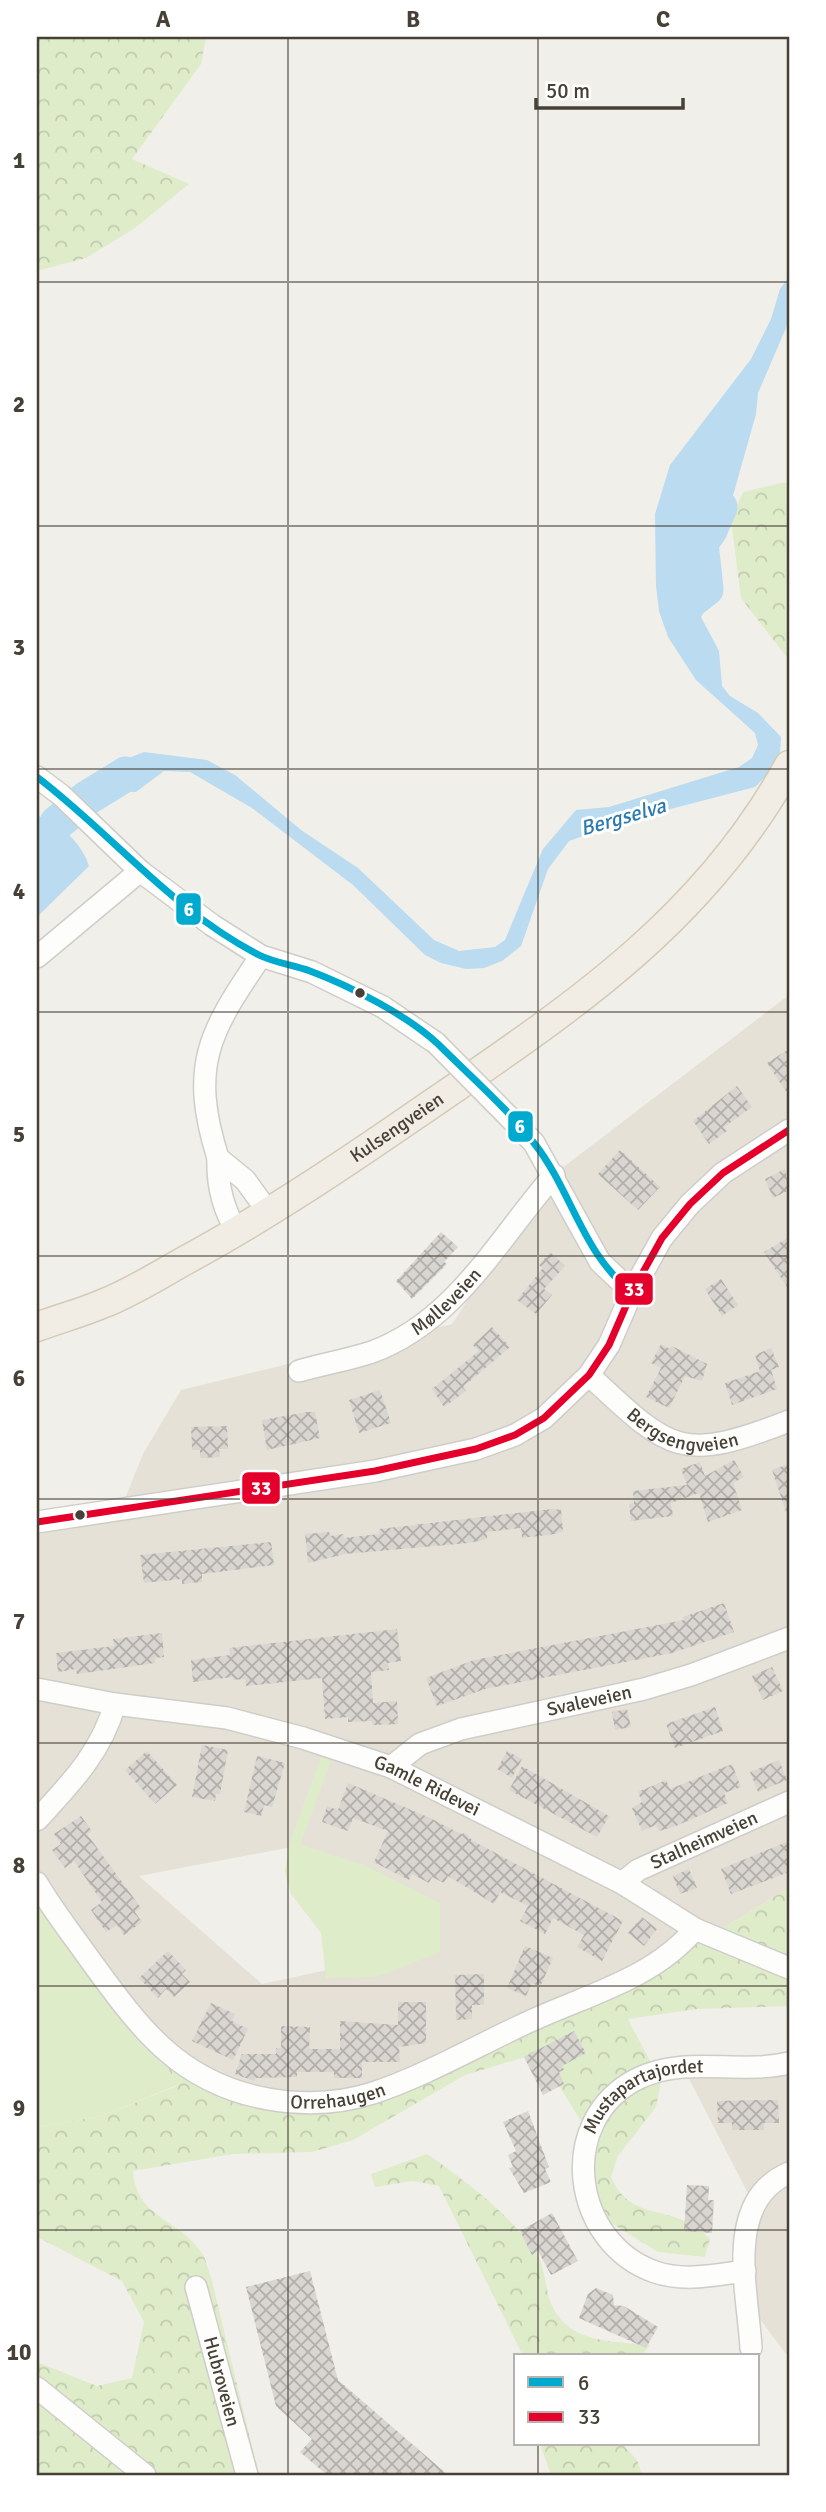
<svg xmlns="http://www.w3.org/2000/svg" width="826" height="2512" font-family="Signika,sans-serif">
	<defs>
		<pattern id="forest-crowns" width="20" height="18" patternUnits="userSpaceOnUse" patternTransform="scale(1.75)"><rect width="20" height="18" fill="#dfecca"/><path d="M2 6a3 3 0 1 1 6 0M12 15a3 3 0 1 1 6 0" fill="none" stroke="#c1cbae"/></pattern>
		<pattern id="building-cross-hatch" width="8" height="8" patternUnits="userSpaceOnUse" patternTransform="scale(1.75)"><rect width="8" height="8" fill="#d9d6d1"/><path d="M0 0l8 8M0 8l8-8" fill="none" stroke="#b2afaa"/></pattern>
	</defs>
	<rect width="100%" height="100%" fill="#f1efea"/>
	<g fill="#e5e1d7" fill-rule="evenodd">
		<path d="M789,995V1888L652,1971L325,2102L170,2067L37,1893V1528L116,1521L143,1454L181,1390L452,1324L549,1178ZM297,1846L434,1947L262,1984L139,1876Z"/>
		<polygon points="685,2071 789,2074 789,2358 730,2279 755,2207"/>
	</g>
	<g fill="#dfecca">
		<polygon points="323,1751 333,1755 300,1845 362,1864 440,1903 440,1952 377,1977 326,1978 321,1933 291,1894 285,1872 289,1845"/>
		<polygon points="37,1893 164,2059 177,2085 102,2116 37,2127"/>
	</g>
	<g fill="url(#forest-crowns)">
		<polygon points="37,37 206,37 201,64 132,159 189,184 135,228 86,258 37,271"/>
		<polygon points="781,483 789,483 789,660 741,598 731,520 743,492"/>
		<path d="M789,1888V2006L697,2009L628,2019L661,2082L656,2107L618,2156L611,2177C629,2218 659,2206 693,2225C699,2228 705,2234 710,2239L705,2257L658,2252L608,2221L578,2177L585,2128L539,2053L465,2075L353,2140L312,2152L233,2154L133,2171C136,2218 179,2219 201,2252C206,2258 208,2270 211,2277L259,2475H37V2362L97,2386L132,2378L144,2322L122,2281L37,2237V2127L102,2116L177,2086L164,2059L170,2067L326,2102L652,1971Z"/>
		<path d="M427,2154C466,2181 510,2214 537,2254C545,2267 545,2286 550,2301C567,2344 611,2341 650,2345L641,2356H523L439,2186L413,2181L375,2187L371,2174Z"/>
		<polygon points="540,2444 622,2444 637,2460 642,2475 551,2475"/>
	</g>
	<g fill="#badbf0">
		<path d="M789,277V321L758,393L756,414L723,531L702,547C697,576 722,584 701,617L719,651L722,686L730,696L758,713L781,737L780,755L772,770L755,787L632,819L569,841L548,869L521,946L502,961L484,968L466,969L441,963L425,955L353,885L252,808L190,772L164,771L136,792L114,791L91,804L83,795L111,765L144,752L207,760L235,775L301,830L358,868L434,940L459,951L495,947L505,940L543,849L576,810L609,807L739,767L752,758L758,745L755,733L696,680L668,637L659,611L656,586L655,514L670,465L751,359L771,319L780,289Z"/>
		<path d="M38,816C60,822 82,844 89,866L37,917Z"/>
	</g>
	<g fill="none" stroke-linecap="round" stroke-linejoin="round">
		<g stroke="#badbf0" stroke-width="35">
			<polyline points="689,602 706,589 701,543 710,530 720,507"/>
			<polyline points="57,823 87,798 126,774"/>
		</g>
	</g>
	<g fill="url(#building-cross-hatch)">
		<polygon points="789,1049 789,1096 767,1063"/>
		<polygon points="737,1086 752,1107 724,1127 727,1131 709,1144 693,1121"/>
		<polygon points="620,1150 660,1187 638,1210 598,1174"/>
		<polygon points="785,1169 789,1190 773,1198 765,1179"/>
		<polygon points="441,1232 458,1247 444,1262 447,1264 412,1299 396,1281"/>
		<polygon points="789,1237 789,1290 764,1252"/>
		<polygon points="550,1252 565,1266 544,1289 552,1295 536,1314 517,1300 543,1268 539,1265"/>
		<polygon points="721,1279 738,1305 722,1316 705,1289"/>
		<polygon points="492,1327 510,1347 463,1387 466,1391 444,1407 432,1389 479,1351 473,1345"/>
		<polygon points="661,1344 670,1349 672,1346 707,1364 702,1381 685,1376 669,1408 646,1397 661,1368 651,1363"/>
		<polygon points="771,1348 779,1367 771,1370 777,1389 732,1405 725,1383 760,1371 755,1355"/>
		<polygon points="380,1390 391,1423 359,1433 349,1400"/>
		<polygon points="307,1412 315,1412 320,1438 267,1450 262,1420"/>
		<polygon points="227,1426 228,1449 219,1449 220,1457 200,1458 200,1450 192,1450 191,1427"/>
		<polygon points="734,1460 744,1477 733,1483 742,1510 708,1522 699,1493 671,1503 673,1516 631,1521 629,1504 634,1503 633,1491 687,1485 681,1469 700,1462 705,1476"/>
		<polygon points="789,1464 789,1511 786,1512 772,1470"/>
		<polygon points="552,1509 561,1510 563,1531 555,1534 522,1538 521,1528 487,1532 487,1539 469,1543 345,1554 308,1563 305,1534 329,1532 330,1536 343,1534 344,1538 379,1534 379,1529"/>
		<polygon points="271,1542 274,1565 202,1574 202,1582 182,1584 182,1579 144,1583 140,1555"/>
		<polygon points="724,1603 734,1632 672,1653 485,1689 437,1706 426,1678 474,1660 684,1620 683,1617"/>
		<polygon points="397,1629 401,1661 388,1663 389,1670 371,1672 373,1703 397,1701 398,1724 373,1725 372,1721 348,1722 348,1717 325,1719 322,1678 246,1686 245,1679 233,1680 233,1677 193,1682 191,1660 230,1655 229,1648"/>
		<polygon points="162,1633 164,1657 155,1658 155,1663 77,1674 76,1669 58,1672 56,1653 114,1646 113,1639"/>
		<polygon points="772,1667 783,1691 763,1700 752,1676"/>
		<polygon points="715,1707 723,1731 675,1748 666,1724"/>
		<polygon points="627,1709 631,1727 615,1730 612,1712"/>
		<polygon points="202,1745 228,1750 220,1794 216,1794 215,1801 192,1797"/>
		<polygon points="147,1751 177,1785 155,1804 125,1770"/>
		<polygon points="507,1751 522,1759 512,1778 497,1769"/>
		<polygon points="257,1756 285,1763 272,1807 264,1805 261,1816 244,1812"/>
		<polygon points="779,1760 787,1780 758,1792 750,1772"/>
		<polygon points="732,1764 741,1787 724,1793 728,1803 676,1826 659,1831 656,1825 642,1831 632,1808 642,1802 638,1792 666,1780 670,1789"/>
		<polygon points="522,1766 609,1816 597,1837 509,1790"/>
		<polygon points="348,1783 430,1818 461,1834 465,1833 473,1841 623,1921 602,1961 577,1947 584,1935 553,1918 545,1934 520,1921 528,1906 500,1892 494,1904 448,1876 444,1883 432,1877 429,1883 412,1874 409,1880 374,1862 388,1831 353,1818 348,1831 322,1822 327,1806 338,1810"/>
		<polygon points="81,1816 92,1831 87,1834 141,1908 135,1912 142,1922 124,1935 117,1925 106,1932 91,1910 102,1902 74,1861 65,1868 52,1850 61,1844 54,1834"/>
		<polygon points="789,1841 789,1872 731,1894 721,1869"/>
		<polygon points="689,1869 697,1888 680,1894 673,1876"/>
		<polygon points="642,1917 657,1929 644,1946 628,1933"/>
		<polygon points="525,1946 553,1958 540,1987 532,1983 526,1996 507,1988"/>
		<polygon points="168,1951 186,1970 182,1974 190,1982 174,1997 166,1989 158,1998 139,1978"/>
		<polygon points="484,1974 484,2005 472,2005 472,2019 456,2020 455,1975"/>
		<polygon points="398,2002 426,2002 426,2043 399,2047 400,2062 362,2062 362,2078 334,2078 334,2072 297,2072 297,2077 255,2078 254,2081 235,2074 242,2054 276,2054 276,2048 281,2048 281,2026 310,2027 309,2049 340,2049 340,2021 398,2025"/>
		<polygon points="211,2003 235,2014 232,2021 248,2029 233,2060 192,2041"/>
		<polygon points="574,2031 586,2053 562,2066 564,2070 559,2072 564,2084 543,2095 524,2057"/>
		<polygon points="753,2100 778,2100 779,2123 764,2123 764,2130 732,2130 732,2123 718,2123 717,2101"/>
		<polygon points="528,2111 549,2167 545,2169 551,2182 524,2193 509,2168 513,2167 508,2155 516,2151 503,2122"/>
		<polygon points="687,2185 709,2186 708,2200 714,2200 712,2233 684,2231"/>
		<polygon points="552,2213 578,2261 551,2275 538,2251 532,2255 520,2231"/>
		<polygon points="310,2271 338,2380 448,2475 327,2475 300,2452 312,2439 276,2406 246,2287"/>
		<polygon points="596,2288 613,2295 614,2305 624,2306 658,2327 646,2348 579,2318 588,2294"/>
	</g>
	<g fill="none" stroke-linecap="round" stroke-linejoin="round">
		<g stroke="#cfcdc8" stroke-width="24">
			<g id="minor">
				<polyline points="37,777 61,795 140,871 212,925 261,956 312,972 383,1007 436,1043"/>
				<polyline points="37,957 140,871"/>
				<polyline points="510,1118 534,1143 600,1262 632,1292"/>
				<path d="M218,1158C189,1066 209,1032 261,956"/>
				<path d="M237,1232C223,1209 217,1185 218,1158L245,1180L269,1213"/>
				<path id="s1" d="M299,1371C323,1364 348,1360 372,1352C456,1321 498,1239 554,1175"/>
				<path id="s2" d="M589,1375C671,1452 681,1463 789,1421"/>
				<polyline points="37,1522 375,1471 476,1449 515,1435 544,1418 589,1375 609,1345 632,1292 662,1238 690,1204 723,1173 789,1130"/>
				<path id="s3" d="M37,1689L115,1704L227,1718L303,1738L391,1767L622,1883L695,1929L789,1968"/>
				<path id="s4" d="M391,1767L420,1744L461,1729L644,1689L691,1675L789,1638"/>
				<path d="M37,1820C70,1784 101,1753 115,1704"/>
				<path id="s5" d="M37,1883C52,1909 71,1933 88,1957C139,2027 178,2083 268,2099C303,2105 339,2104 373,2093C424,2076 473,2048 522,2025C582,1996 651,1981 695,1929"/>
				<path id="s6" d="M622,1883L638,1870L789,1802"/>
				<path id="s7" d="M745,2271C716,2275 684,2282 655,2272C572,2243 555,2121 637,2079C685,2055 739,2075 789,2063"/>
				<path id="s8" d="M196,2287L247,2475"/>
				<path d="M751,2348C748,2292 723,2201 789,2173"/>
				<polyline points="37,2388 145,2475"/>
			</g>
		</g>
		<g stroke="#d4cbb7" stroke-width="31">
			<g id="major">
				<path id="s9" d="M37,1327C58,1319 81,1313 102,1304C131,1293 159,1275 186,1260C265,1217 340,1167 414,1116C561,1015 701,926 789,765"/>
			</g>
		</g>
		<use href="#minor" stroke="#fdfdfc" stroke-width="21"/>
		<use href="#major" stroke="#f1ede4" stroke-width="28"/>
		<g stroke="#cfcdc8" stroke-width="24" stroke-linecap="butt">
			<polyline id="minor-bridge" points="436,1043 510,1118"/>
		</g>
		<use href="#minor-bridge" stroke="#fdfdfc" stroke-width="21"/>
		<g stroke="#fff" stroke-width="12">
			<path id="bus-1" d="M37,777C113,835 173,911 259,955C275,963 294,965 310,971C350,986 407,1015 438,1044C469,1075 508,1109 534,1143C572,1191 582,1254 632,1292"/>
		</g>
		<g stroke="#fff" stroke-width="12">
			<polyline id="bus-2" points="37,1522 375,1471 476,1449 515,1435 544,1418 589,1375 609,1345 632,1292 662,1238 690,1204 723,1173 789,1130"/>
		</g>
		<use href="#bus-1" stroke="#00a9ce" stroke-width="7"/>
		<use href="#bus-2" stroke="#e4002b" stroke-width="7"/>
	</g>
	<path fill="none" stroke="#474036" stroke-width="2" stroke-opacity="0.55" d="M288,37V2475M538,37V2356M37,282H789M37,526H789M37,769H789M37,1012H789M37,1256H789M37,1499H789M37,1743H789M37,1986H789M37,2230H789M538,2444V2475"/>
	<g fill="#474036" stroke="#fff" stroke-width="2.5">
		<circle cx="360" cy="993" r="6"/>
		<circle cx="80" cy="1515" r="6"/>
	</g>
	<g text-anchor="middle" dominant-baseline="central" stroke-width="6" stroke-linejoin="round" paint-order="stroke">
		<g font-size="19" fill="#474036" stroke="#fff">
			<text stroke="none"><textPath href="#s9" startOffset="413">Kulsengveien</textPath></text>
			<text stroke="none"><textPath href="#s1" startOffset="166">Mølleveien</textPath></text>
			<text stroke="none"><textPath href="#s2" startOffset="114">Bergsengveien</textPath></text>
			<text stroke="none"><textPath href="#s4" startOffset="212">Svaleveien</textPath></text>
			<text stroke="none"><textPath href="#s3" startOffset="404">Gamle Ridevei</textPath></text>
			<text stroke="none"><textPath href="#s6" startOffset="93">Stalheimveien</textPath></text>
			<text stroke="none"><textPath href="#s5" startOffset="397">Orrehaugen</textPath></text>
			<text stroke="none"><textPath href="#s7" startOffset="332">Mustapartajordet</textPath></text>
			<text stroke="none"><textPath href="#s8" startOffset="98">Hubroveien</textPath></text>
		</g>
		<g font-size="21" font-style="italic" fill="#2b7aaf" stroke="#fff">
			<text transform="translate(623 817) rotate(-16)">Bergselva</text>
		</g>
	</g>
	<g stroke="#fff" stroke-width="2.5">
		<rect x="175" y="892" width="27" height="34" rx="7" fill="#00a9ce"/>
		<rect x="507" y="1110" width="27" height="33" rx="7" fill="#00a9ce"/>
		<rect x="614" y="1272" width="40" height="34" rx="7" fill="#e4002b"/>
		<rect x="241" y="1471" width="40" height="34" rx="7" fill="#e4002b"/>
	</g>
	<g font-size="19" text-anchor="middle" font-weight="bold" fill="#fff">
		<text x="189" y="916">6</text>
		<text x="520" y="1133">6</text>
		<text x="634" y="1296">33</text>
		<text x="261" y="1495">33</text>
	</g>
	<rect width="826" height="2512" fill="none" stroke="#ffffff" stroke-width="77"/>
	<rect x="514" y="2354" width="245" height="91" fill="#ffffff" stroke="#b5b3af" stroke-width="2"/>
	<rect x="528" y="2377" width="35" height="10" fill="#00a9ce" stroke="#b5b3af" stroke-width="2"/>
	<text x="578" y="2390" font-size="21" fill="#474036">6</text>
	<rect x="528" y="2412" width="35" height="10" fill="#e4002b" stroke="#b5b3af" stroke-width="2"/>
	<text x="578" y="2424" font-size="21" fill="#474036">33</text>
	<path d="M536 98v10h147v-10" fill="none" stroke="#474036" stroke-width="3.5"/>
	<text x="546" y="98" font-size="21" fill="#474036" stroke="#ffffff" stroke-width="5" paint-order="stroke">50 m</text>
	<rect x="38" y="38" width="750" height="2436" fill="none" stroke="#474036" stroke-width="2.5"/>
	<g font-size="23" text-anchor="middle" font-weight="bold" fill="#474036">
		<text x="163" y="27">A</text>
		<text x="413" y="27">B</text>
		<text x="663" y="27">C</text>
		<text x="19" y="168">1</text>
		<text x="19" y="412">2</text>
		<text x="19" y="655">3</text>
		<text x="19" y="899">4</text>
		<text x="19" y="1142">5</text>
		<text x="19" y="1386">6</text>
		<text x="19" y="1629">7</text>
		<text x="19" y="1873">8</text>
		<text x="19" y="2116">9</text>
		<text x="19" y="2360">10</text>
	</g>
</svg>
